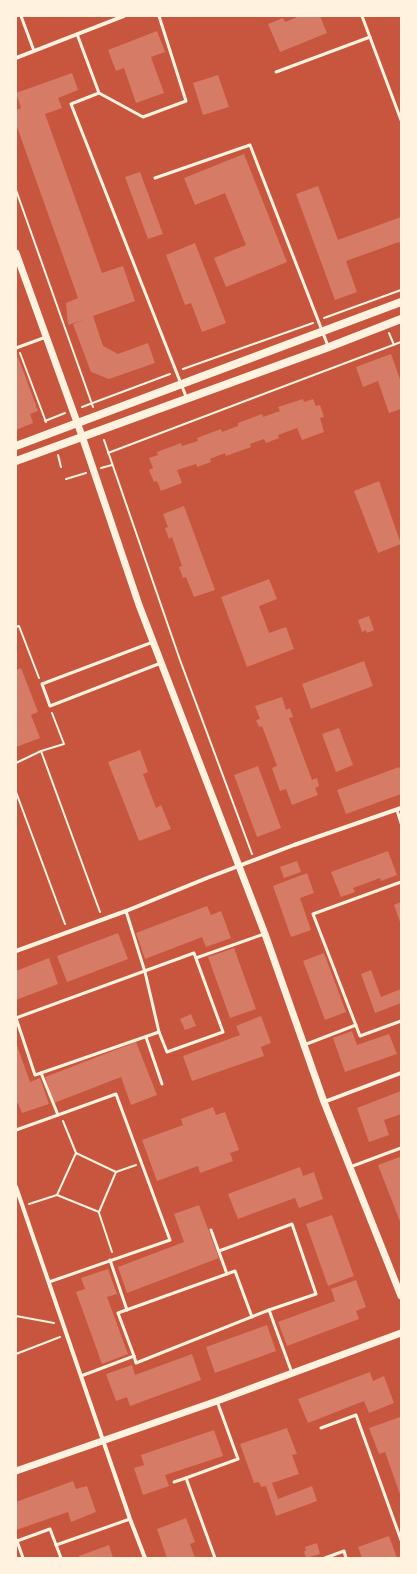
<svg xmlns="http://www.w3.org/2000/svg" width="417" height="1574" font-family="'PT Sans Narrow',sans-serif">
	<rect width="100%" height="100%" fill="#c8553d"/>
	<g fill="#d67c66">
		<polygon points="300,16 320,16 327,33 280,52 268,24 283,18 285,22"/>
		<polygon points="157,31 165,52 151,57 164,93 136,103 124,68 116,71 108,50"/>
		<polygon points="72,73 78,90 58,98 62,108 45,114 102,273 123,266 135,301 93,316 103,346 118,354 148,343 155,363 109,379 91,372 73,324 86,319 68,325 66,303 78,298 16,124 16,110 21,108 16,93"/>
		<polygon points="218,75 229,107 203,115 193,83"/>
		<polygon points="244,154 287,262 226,287 214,258 246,245 225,193 195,205 184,178"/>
		<polygon points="140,172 163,234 148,239 125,177"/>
		<polygon points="318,186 338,240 401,217 401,246 399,242 346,261 357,292 335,300 296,194"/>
		<polygon points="195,243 226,323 202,332 191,303 185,305 166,255"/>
		<polygon points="391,354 401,382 401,409 389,413 378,381 363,387 356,367"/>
		<polygon points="18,357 38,411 30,414 33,423 16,430 16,358"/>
		<polygon points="303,399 304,402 313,399 316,406 320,405 324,417 320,418 324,432 302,440 297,428 278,435 279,438 266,443 264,439 250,444 251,447 226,456 225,453 210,459 211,462 197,467 196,464 177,470 182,483 161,491 157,481 154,482 149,470 153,468 149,458 158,455 157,452 181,443 182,446 198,441 197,438 221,429 222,432 238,426 238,423 262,414 263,417 280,411 278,407"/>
		<polygon points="379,481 401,544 378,553 354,491"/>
		<polygon points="184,506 215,590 194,597 186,577 183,578 179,567 182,566 172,537 169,539 165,528 168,527 163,514"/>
		<polygon points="269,579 277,599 259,606 269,633 286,627 294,649 247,667 221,597"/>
		<polygon points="369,616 374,630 367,633 366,630 362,632 358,620"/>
		<polygon points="364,661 373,686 311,709 302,684"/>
		<polygon points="21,668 38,712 31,715 40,738 16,747 16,670"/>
		<polygon points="282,697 286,710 290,708 293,717 289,718 312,780 317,778 319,786 315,788 318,795 292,805 286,789 280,791 272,768 277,766 262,726 259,727 256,720 260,719 255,706"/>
		<polygon points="339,728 353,765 336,772 322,734"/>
		<polygon points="140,750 148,772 143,774 156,808 161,805 171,829 139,841 108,762"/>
		<polygon points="258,766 281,828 257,837 234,775"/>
		<polygon points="399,767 401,771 401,794 346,814 337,790"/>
		<polygon points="388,851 397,875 381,881 380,878 353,888 355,892 341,897 331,872"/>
		<polygon points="297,861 301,872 284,878 280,867"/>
		<polygon points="307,873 314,893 300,898 311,930 291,937 273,886"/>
		<polygon points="401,902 401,925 394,905"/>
		<polygon points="207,906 211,915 221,911 231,938 206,947 202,937 145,959 136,933"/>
		<polygon points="118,933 128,959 67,982 57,956"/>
		<polygon points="234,948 256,1009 230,1018 208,957"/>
		<polygon points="324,953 346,1012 325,1020 303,961"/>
		<polygon points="49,958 58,984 16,1000 16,971"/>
		<polygon points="371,970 381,997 401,989 401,1003 375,1013 361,974"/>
		<polygon points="191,1014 196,1026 185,1030 180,1019"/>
		<polygon points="261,1016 271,1043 261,1047 264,1056 192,1081 183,1056 240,1035 236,1026"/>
		<polygon points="352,1031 357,1045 389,1034 397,1054 345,1072 333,1038"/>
		<polygon points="136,1042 157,1095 131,1105 121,1077 54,1103 45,1077"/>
		<polygon points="16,1043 30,1082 40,1078 49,1104 22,1113 18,1103 16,1104"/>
		<polygon points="401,1091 401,1114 384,1120 389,1135 369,1142 357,1108"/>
		<polygon points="213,1107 216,1115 225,1112 239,1150 230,1153 233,1161 200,1173 198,1166 157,1181 142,1140 183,1125 181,1119"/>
		<polygon points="400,1157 401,1161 401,1224 378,1165"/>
		<polygon points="300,1167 303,1176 314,1172 323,1199 299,1208 295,1198 238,1219 228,1194"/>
		<polygon points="199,1205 219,1258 127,1293 118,1267 184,1242 174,1214"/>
		<polygon points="332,1215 354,1276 328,1286 306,1224"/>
		<polygon points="108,1269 117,1294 107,1297 128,1354 102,1364 76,1292 85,1289 81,1278"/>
		<polygon points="356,1280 366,1307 356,1311 359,1319 287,1346 278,1322 335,1301 331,1289"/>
		<polygon points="267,1325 276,1351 215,1373 206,1347"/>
		<polygon points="192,1354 201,1380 130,1406 127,1397 116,1401 106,1374 132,1365 135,1375"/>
		<polygon points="370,1372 373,1381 384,1376 394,1403 369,1413 364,1401 308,1423 298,1399"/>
		<polygon points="400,1417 401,1420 401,1497 385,1452 379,1454 369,1428"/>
		<polygon points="287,1428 297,1454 292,1455 299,1474 272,1483 278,1499 312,1486 317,1501 276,1516 266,1486 261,1487 259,1482 254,1483 240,1444"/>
		<polygon points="214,1430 223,1456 165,1475 169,1486 143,1495 134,1468 144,1465 141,1455"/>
		<polygon points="73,1481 76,1489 87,1486 96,1512 71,1522 68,1512 16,1530 16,1502"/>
		<polygon points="186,1518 195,1542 190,1544 195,1558 167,1558 157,1529"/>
		<polygon points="389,1536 397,1558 362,1558 358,1547"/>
		<polygon points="317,1543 320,1554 306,1558 304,1551 306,1551 305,1547"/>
		<polygon points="109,1545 113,1558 79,1558 79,1556"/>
	</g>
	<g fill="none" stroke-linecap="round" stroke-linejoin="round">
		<g stroke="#fff3e0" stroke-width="2">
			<polyline points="16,190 93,407"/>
			<polyline points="324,318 401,290"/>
			<polyline points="389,333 394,345"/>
			<polyline points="20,353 46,422"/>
			<polyline points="183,369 313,323"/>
			<polyline points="82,407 170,374"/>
			<polyline points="45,421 65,413"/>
			<polyline points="104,440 180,660 252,854"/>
			<polyline points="108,453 401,342"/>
			<polyline points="58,455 61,467"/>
			<polyline points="101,468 112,465"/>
			<polyline points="66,479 86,473"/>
			<polyline points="16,627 19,626 39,678"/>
			<polyline points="41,751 100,912"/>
			<polyline points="16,763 41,751 64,744 52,713"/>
			<polyline points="16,792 65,924"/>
			<polyline points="63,1121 76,1153"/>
			<polyline points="116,1172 136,1165"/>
			<polyline points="29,1204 57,1195 76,1153 116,1172 99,1212 57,1195"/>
			<polyline points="99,1213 112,1252"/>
			<polyline points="16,1316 54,1323"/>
			<polyline points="16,1354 60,1337"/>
		</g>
		<g stroke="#fff3e0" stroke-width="3">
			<polyline points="21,16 34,51"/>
			<polyline points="362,16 401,120"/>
			<polyline points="77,34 99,93 143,117 186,101 159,16"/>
			<polyline points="276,72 370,37"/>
			<polyline points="99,93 71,104 187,399"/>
			<polyline points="155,178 250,145 328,346"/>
			<polyline points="16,348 46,337"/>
			<polyline points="153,642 42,684 50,706 161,663"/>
			<polyline points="397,810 401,823"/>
			<polyline points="401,882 313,914 360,1036 401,1021"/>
			<polyline points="196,958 264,934"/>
			<polyline points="16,1018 194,953 223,1032 167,1052 159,1032"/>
			<polyline points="16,1018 35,1075 41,1073"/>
			<polyline points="146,1037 162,1084"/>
			<polyline points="304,1045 356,1025"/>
			<polyline points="16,1130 58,1115 41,1073 159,1032 145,972 126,911"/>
			<polyline points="350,1167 401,1148"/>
			<polyline points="211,1230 227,1274"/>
			<polyline points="219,1251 292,1224 316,1294 269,1310 292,1373"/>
			<polyline points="110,1260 127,1310"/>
			<polyline points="49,1282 170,1240 116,1094 58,1115"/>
			<polyline points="134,1356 136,1363 269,1310"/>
			<polyline points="81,1376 134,1356 118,1313 235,1271 252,1317"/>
			<polyline points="321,1428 356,1415 401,1540"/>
			<polyline points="174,1482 186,1478"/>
			<polyline points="56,1545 130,1519"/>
			<polyline points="23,1558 17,1541 50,1529 61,1558"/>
			<polyline points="215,1558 186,1478 238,1459 217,1401"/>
			<polyline points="325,1558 344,1551 346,1558"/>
		</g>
		<g stroke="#fff3e0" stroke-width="4">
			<polyline points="16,58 124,16"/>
			<polyline points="16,951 126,911 207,878 294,845 401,808"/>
			<polyline points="324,1102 401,1073"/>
			<polyline points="16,1187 130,1519 145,1558"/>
		</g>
		<g stroke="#fff3e0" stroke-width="7">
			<polyline points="16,253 82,436 139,605 265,934 324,1102 401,1296"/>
			<polyline points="16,1471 217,1401 401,1333"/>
		</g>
		<g stroke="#fff3e0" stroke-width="8">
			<polyline points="16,446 401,302"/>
			<polyline points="16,461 329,347 401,319"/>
		</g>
	</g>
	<rect width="417" height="1574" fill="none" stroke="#fff3e0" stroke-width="34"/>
</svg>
